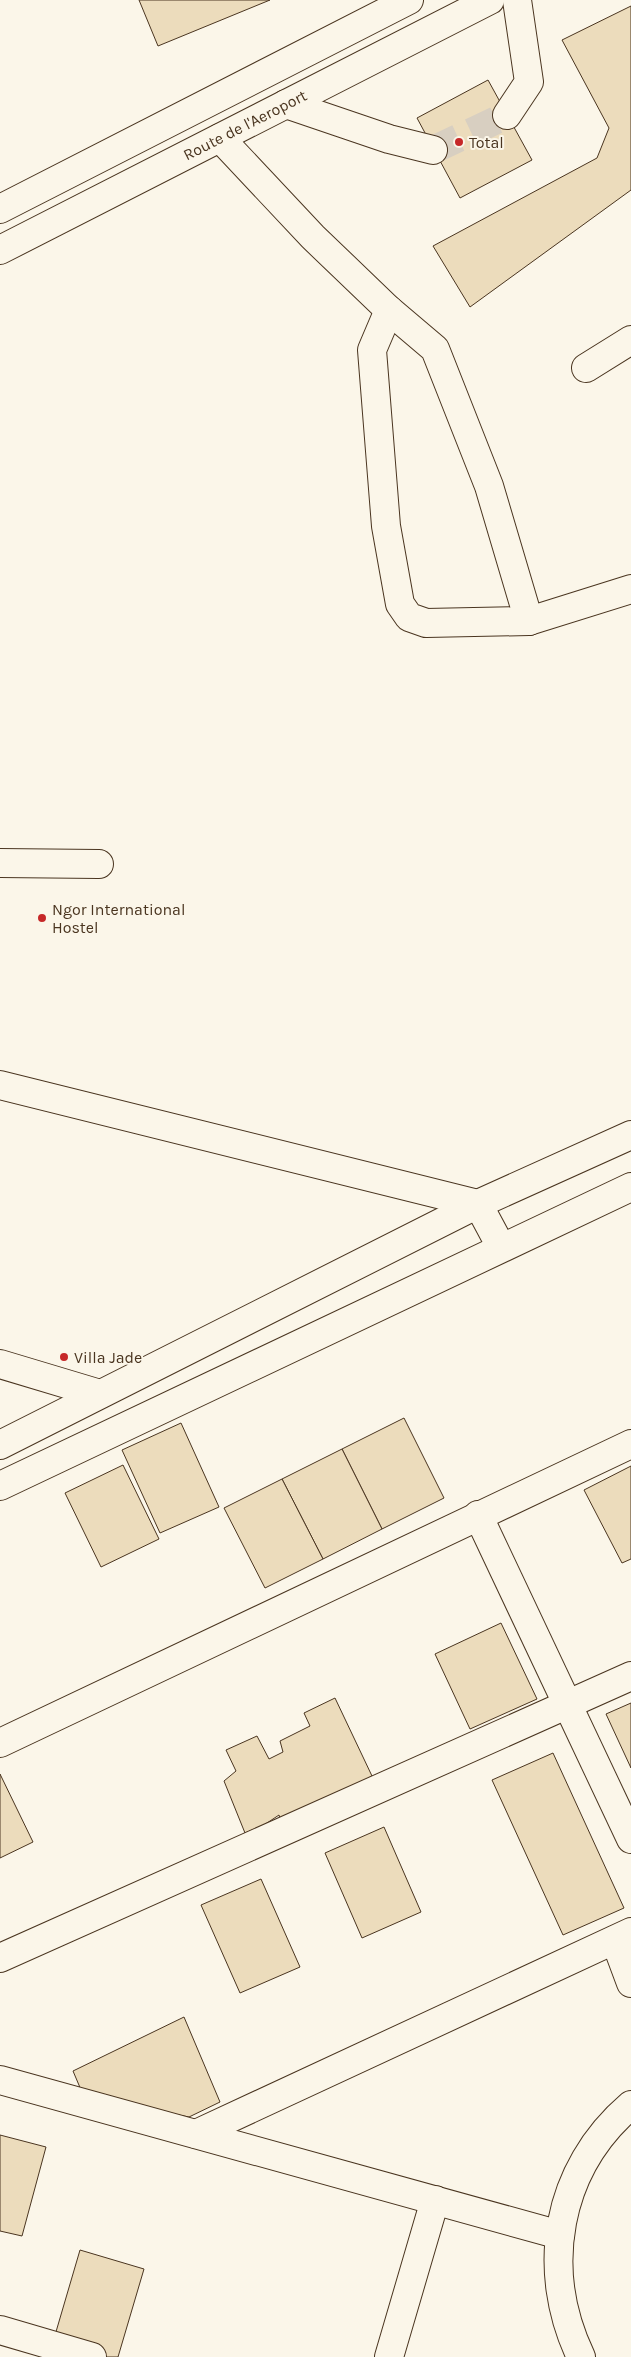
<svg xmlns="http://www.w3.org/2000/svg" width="631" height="2357" font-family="Karla,sans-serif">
	<rect width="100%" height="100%" fill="#fbf6e9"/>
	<g fill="#ecdcbc" stroke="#4a3520">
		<polygon points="139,0 270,0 158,46"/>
		<polygon points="631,6 631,190 470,307 433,246 597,158 609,128 562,40"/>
		<polygon points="488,80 532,160 460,198 417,118"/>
		<polygon points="404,1418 444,1498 382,1529 342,1449"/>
		<polygon points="181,1423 219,1507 160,1533 122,1450"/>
		<polygon points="342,1449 382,1529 323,1559 282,1479"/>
		<polygon points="123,1465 159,1539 101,1567 65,1493"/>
		<polygon points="631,1466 631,1559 622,1563 584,1490"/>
		<polygon points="282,1479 323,1559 265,1588 224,1508"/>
		<polygon points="501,1623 537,1699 470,1729 435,1654"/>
		<polygon points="335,1698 372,1776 311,1810 281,1823 279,1815 264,1825 245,1833 224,1781 236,1771 226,1750 257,1736 269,1759 283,1752 280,1741 310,1726 304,1713"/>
		<polygon points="631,1703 631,1768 606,1714"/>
		<polygon points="553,1753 624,1908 563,1935 492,1780"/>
		<polygon points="0,1774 33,1842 0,1858"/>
		<polygon points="384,1827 421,1912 362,1938 325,1853"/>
		<polygon points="261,1879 300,1967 240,1993 201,1905"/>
		<polygon points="184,2017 220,2102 189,2117 84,2097 73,2071"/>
		<polygon points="0,2135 46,2147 22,2236 0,2231"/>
		<polygon points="80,2250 144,2269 118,2357 104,2357 53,2342"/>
	</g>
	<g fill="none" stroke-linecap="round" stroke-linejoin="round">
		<polyline stroke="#d8cfc1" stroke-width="28" stroke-dasharray="28 14" stroke-linecap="butt" points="433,150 507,115"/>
		<g stroke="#4a3520" stroke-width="30">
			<g id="minor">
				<polyline points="286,104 389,139 433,150"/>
				<polyline points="507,115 529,82 517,0"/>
				<polyline points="220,138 313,237 389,310 435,349 489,486 529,621"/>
				<polyline points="389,310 372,350 386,526 400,604 409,617 426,623 529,621 631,589"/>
				<polyline points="586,368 631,340"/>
				<polyline points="0,863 99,864"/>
				<polyline points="0,1085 478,1204 501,1247"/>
				<polyline points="0,1364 100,1394"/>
				<polyline points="0,1445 478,1204 631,1135"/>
				<polyline points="0,1486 631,1187"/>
				<polyline points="478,1515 631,1839"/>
				<polyline points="0,1743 631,1444"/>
				<polyline points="615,1940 631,1983"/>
				<polyline points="0,1958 631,1676"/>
				<polyline points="0,2080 560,2235"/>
				<polyline points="196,2134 631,1932"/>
				<polyline points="0,2330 92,2357"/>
				<polyline points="389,2357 435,2200"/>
				<path d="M581,2357C539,2269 556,2169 631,2105"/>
			</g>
		</g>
		<g stroke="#4a3520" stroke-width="30">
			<g id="highway">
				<polyline points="0,209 409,0"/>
				<polyline points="0,250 490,0"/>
			</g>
		</g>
		<use href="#minor" stroke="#fbf6e9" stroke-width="28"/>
		<use href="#highway" stroke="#fbf6e9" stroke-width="28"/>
	</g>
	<g fill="#c62828" stroke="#fbf6e9" stroke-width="2">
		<circle cx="459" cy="142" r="5"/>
		<circle cx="42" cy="918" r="5"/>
		<circle cx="64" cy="1357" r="5"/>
	</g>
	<g text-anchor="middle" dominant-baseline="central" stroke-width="4" stroke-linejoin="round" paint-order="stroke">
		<g font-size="16" fill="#4a3520" stroke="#fbf6e9">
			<text transform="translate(245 125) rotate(-27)">Route de l'Aeroport</text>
		</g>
		<g font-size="16" fill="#4a3520" stroke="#fbf6e9" text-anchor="start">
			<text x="469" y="142">Total</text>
			<text x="52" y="909">Ngor International<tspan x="52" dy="18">Hostel</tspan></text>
			<text x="74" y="1357">Villa Jade</text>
		</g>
	</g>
</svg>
